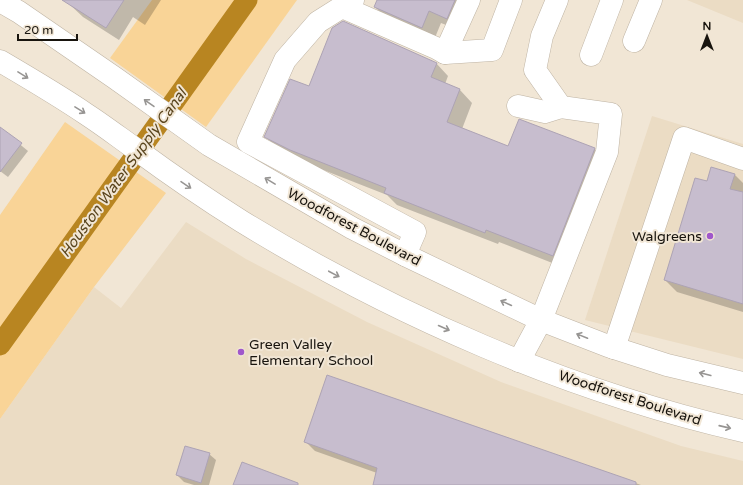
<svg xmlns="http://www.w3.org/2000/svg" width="743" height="485" font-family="'Varela Round',sans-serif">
	<rect width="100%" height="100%" fill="#f1e6d5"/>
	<g fill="#ebdcc4">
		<polygon points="687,0 743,0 743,23"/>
		<polygon points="652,116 743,144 743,359 585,320"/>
		<polygon points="186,222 246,259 367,322 501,382 681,446 743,461 743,485 0,485 0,419 94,287 121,308"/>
	</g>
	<g fill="#f9d497">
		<polygon points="152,0 297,0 206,127 110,58"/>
		<polygon points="65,122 166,193 94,287 0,419 0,215"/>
	</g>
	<g fill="#0003">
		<polygon points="65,0 161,0 145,25 133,17 119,40 83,17"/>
		<polygon points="378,0 481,0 475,2 459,30 441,23 434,40 388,20 375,7"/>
		<polygon points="436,63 448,76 445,84 460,90 472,103 462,129 509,147 594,149 607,161 565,268 499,242 498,244 397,205 387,195 303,162 278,149 265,136 310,87"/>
		<polygon points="0,128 28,151 8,177 0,171"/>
		<polygon points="735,175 743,183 743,312 677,292 665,280 707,182"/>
		<polygon points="328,377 641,485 374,485 377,473 315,451 305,441"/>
		<polygon points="209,454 216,460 209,485 194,485 184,482 177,475"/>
	</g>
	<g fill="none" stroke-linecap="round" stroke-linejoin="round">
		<polyline stroke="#b88521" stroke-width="21" points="0,345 247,0"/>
	</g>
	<g fill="#c7bdce" stroke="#ada3b4">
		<polygon points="62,0 124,0 106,28"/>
		<polygon points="377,0 455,0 447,19 429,11 422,28 374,7"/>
		<polygon points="343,21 437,63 431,77 460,89 447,122 508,146 519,119 595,148 553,256 486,230 485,233 384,193 386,188 290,150 264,137 290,79 309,86 332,28"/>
		<polygon points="0,127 22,143 0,172"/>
		<polygon points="711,167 735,174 730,189 743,192 743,304 664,280 695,178 707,181"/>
		<polygon points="327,375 636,482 636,485 373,485 377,468 304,442"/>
		<polygon points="185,446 210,453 201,483 176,475"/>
		<polygon points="242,462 298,483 298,485 233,485"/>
	</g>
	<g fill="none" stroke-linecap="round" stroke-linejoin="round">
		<g stroke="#beb3a3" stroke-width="23">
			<g id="minor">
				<polyline points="353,0 318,22 285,60 248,142 415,232 405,255"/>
				<polyline points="342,7 436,48 445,53 492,50 511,0"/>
				<polyline points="634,41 651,0"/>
				<polyline points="445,53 469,0"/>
				<polyline points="591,55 612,0"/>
				<polyline points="518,106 545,112 561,107"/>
				<polyline points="541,320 607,152 611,114 561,107 535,70 542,36 557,0"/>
				<polyline points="614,348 684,138 743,159"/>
			</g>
		</g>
		<g stroke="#beb3a3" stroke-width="23">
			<g id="major">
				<polyline points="0,1 19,12 115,78 209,145 352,228 405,255 541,320 608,346 667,365 743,383"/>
				<path d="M0,61C29,78 58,95 86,114C103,125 120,138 137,150C171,175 206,199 241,221C394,315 568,391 743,431"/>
				<polyline points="519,361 541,320"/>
			</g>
		</g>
		<use href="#minor" stroke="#fff" stroke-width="22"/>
		<use href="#major" stroke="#fff" stroke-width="22"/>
	</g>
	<defs><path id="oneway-shaft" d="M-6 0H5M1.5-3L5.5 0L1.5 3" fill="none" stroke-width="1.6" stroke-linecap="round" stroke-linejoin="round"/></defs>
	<g stroke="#979593">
		<use href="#oneway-shaft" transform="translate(23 75) rotate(32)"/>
		<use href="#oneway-shaft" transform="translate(149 103) rotate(-145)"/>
		<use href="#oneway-shaft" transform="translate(80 110) rotate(32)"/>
		<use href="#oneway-shaft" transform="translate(270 181) rotate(-149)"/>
		<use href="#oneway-shaft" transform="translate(186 185) rotate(34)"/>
		<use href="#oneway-shaft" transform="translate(334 274) rotate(28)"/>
		<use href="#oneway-shaft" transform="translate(506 303) rotate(-155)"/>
		<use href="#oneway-shaft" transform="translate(444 328) rotate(24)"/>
		<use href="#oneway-shaft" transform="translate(582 336) rotate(-158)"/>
		<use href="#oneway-shaft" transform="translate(705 374) rotate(-166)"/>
		<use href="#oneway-shaft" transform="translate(725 427) rotate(13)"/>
	</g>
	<g fill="#a057cb" stroke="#f1e6d5" stroke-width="1.5">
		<circle cx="710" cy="236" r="4"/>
		<circle cx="241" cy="352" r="4"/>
	</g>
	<g text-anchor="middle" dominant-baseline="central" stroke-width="4" stroke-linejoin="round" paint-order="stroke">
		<g font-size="14" fill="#18140e" stroke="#f1e6d5">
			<text transform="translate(354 227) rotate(28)">Woodforest Boulevard</text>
			<text transform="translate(630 398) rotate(18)">Woodforest Boulevard</text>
		</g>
		<g font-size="14" fill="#18140e" stroke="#f1e6d5" text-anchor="end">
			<text x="702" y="236">Walgreens</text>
			<text x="249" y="344" text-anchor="start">Green Valley<tspan x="249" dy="16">Elementary School</tspan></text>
		</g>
		<g font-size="15" font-style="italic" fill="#5a451e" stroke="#f1e6d5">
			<text transform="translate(123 173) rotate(-54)">Houston Water Supply Canal</text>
		</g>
	</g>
	<g transform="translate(707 36)" stroke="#f1e6d5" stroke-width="3" paint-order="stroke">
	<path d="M0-3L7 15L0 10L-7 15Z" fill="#18140e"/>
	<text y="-6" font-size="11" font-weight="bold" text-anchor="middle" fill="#18140e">N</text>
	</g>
	<path d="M18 34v6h59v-6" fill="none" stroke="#18140e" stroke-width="2"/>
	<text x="24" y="34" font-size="12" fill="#18140e" stroke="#f1e6d5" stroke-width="3" paint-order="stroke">20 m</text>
</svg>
